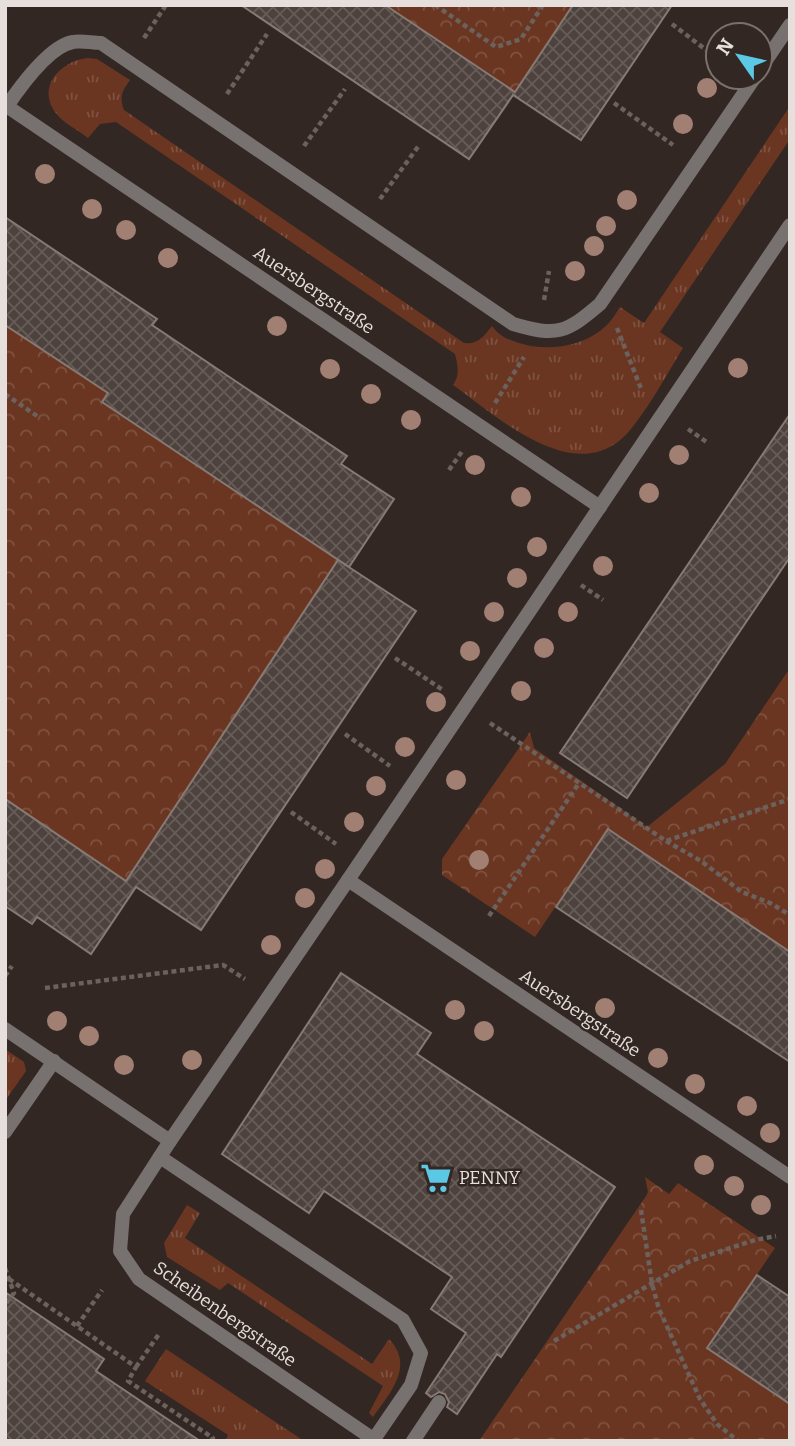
<svg xmlns="http://www.w3.org/2000/svg" width="795" height="1446" font-family="Bitter,serif">
	<defs>
		<pattern id="grass-tufts" width="24" height="20" patternUnits="userSpaceOnUse" patternTransform="scale(1.75)"><rect width="24" height="20" fill="#6a3621"/><path d="M3 7l-1-3M5 7V3M7 7l1-3M15 17l-1-3M17 17v-4M19 17l1-3" fill="none" stroke="#7f5341"/></pattern>
		<pattern id="park-crowns" width="20" height="18" patternUnits="userSpaceOnUse" patternTransform="scale(1.75)"><rect width="20" height="18" fill="#6a3621"/><path d="M2 6a3 3 0 1 1 6 0M12 15a3 3 0 1 1 6 0" fill="none" stroke="#7f5341"/></pattern>
		<pattern id="building-cross-hatch" width="8" height="8" patternUnits="userSpaceOnUse" patternTransform="scale(1.75)"><rect width="8" height="8" fill="#4d423d"/><path d="M0 0l8 8M0 8l8-8" fill="none" stroke="#675d58"/></pattern>
	</defs>
	<rect width="100%" height="100%" fill="#322723"/>
	<g fill="url(#grass-tufts)">
		<path d="M88,58L97,59L130,80C122,91 119,97 124,110L464,343C478,345 484,336 492,326C499,336 507,339 519,343C547,352 585,347 607,325C612,320 616,313 620,307L644,323L790,106V139L660,332L683,348C668,372 639,426 619,441C567,482 494,414 453,385C460,375 458,366 455,354L116,122L100,124L88,138C77,129 60,122 53,109C38,83 64,60 88,58Z"/>
		<polygon points="5,1049 24,1062 26,1071 5,1101"/>
		<path d="M187,1205L200,1213L185,1238L372,1364L389,1339C415,1366 390,1393 373,1417L369,1413L383,1386L228,1283L220,1290L167,1257L164,1243Z"/>
		<polygon points="166,1349 304,1441 225,1441 228,1435 145,1381"/>
	</g>
	<g fill="url(#park-crowns)">
		<polygon points="385,5 573,5 515,92"/>
		<polygon points="5,325 108,393 102,402 338,560 126,881 5,799"/>
		<polygon points="790,668 790,952 608,829 535,937 442,875 442,859 530,732 534,748 647,827 725,764"/>
		<polygon points="645,1177 669,1194 678,1183 775,1248 707,1348 790,1404 790,1441 479,1441 646,1196 648,1192"/>
	</g>
	<g fill="url(#building-cross-hatch)" stroke="#877a75" stroke-width="2">
		<polygon points="241,5 385,5 515,92 573,5 672,5 581,140 513,95 469,159"/>
		<polygon points="5,217 157,319 152,325 347,456 341,464 394,499 349,567 102,402 108,393 5,325"/>
		<polygon points="790,414 790,557 627,798 560,753"/>
		<polygon points="338,560 416,611 201,930 136,887 91,954 37,917 32,924 5,906 5,799 126,881"/>
		<polygon points="608,829 790,952 790,1062 556,907"/>
		<polygon points="341,973 431,1033 417,1054 615,1187 501,1357 497,1354 457,1414 447,1407 449,1402 445,1394 439,1392 431,1397 426,1393 466,1333 431,1309 452,1277 324,1191 309,1213 222,1154"/>
		<polygon points="757,1275 790,1297 790,1404 707,1348"/>
		<polygon points="5,1292 104,1359 96,1371 200,1441 5,1441"/>
	</g>
	<g fill="none" stroke-linecap="round" stroke-linejoin="round">
		<g stroke="#6b615d" stroke-width="4.5" stroke-dasharray="5 3.5" stroke-linecap="butt">
			<polyline points="435,5 496,47 521,39 543,5"/>
			<polyline points="672,24 718,59"/>
			<polyline points="144,38 166,5"/>
			<polyline points="227,94 267,34"/>
			<polyline points="614,103 673,145"/>
			<polyline points="304,146 345,89"/>
			<polyline points="380,199 420,144"/>
			<polyline points="544,300 549,271"/>
			<polyline points="617,328 642,391"/>
			<polyline points="5,394 37,416"/>
			<polyline points="495,403 524,357"/>
			<polyline points="688,429 708,443"/>
			<polyline points="449,470 463,450"/>
			<polyline points="581,585 603,600"/>
			<polyline points="395,658 443,690"/>
			<polyline points="490,723 666,841 790,799"/>
			<polyline points="345,734 390,766"/>
			<polyline points="291,812 336,844"/>
			<polyline points="666,841 701,861 742,892 770,903 790,915"/>
			<polyline points="489,916 579,783"/>
			<polyline points="5,976 12,966"/>
			<polyline points="45,988 223,965 245,979"/>
			<polyline points="641,1210 652,1284 659,1309 700,1399 717,1424 738,1441"/>
			<polyline points="5,1268 14,1293 5,1305"/>
			<polyline points="9,1279 136,1367 128,1381 213,1438 211,1441"/>
			<polyline points="77,1326 102,1290"/>
			<polyline points="554,1341 690,1261 755,1240 776,1236"/>
			<polyline points="136,1367 159,1334"/>
		</g>
		<g stroke="#77716f" stroke-width="14">
			<polyline points="760,69 790,25"/>
			<path d="M7,106C20,87 49,46 73,42C81,40 92,43 101,43L513,324C557,337 566,333 600,304L755,77"/>
			<polyline points="5,1029 170,1141"/>
			<polyline points="5,1132 54,1061"/>
			<polyline points="160,1157 403,1320 421,1353 411,1385 374,1439"/>
			<polyline points="413,1441 439,1402"/>
		</g>
		<g stroke="#77716f" stroke-width="14">
			<polyline points="5,105 600,507"/>
			<polyline points="348,880 790,1177"/>
			<polyline points="376,1441 139,1279 120,1251 123,1214 170,1141 348,880 790,225"/>
		</g>
	</g>
	<g fill="#a18073">
		<circle cx="707" cy="88" r="10"/>
		<circle cx="683" cy="124" r="10"/>
		<circle cx="45" cy="174" r="10"/>
		<circle cx="627" cy="200" r="10"/>
		<circle cx="92" cy="209" r="10"/>
		<circle cx="606" cy="226" r="10"/>
		<circle cx="126" cy="230" r="10"/>
		<circle cx="594" cy="246" r="10"/>
		<circle cx="168" cy="258" r="10"/>
		<circle cx="575" cy="271" r="10"/>
		<circle cx="277" cy="326" r="10"/>
		<circle cx="738" cy="368" r="10"/>
		<circle cx="330" cy="369" r="10"/>
		<circle cx="371" cy="394" r="10"/>
		<circle cx="411" cy="420" r="10"/>
		<circle cx="679" cy="455" r="10"/>
		<circle cx="475" cy="465" r="10"/>
		<circle cx="649" cy="493" r="10"/>
		<circle cx="521" cy="497" r="10"/>
		<circle cx="537" cy="547" r="10"/>
		<circle cx="603" cy="566" r="10"/>
		<circle cx="517" cy="578" r="10"/>
		<circle cx="494" cy="612" r="10"/>
		<circle cx="568" cy="612" r="10"/>
		<circle cx="544" cy="648" r="10"/>
		<circle cx="470" cy="651" r="10"/>
		<circle cx="521" cy="691" r="10"/>
		<circle cx="436" cy="702" r="10"/>
		<circle cx="405" cy="747" r="10"/>
		<circle cx="456" cy="780" r="10"/>
		<circle cx="376" cy="786" r="10"/>
		<circle cx="354" cy="822" r="10"/>
		<circle cx="479" cy="860" r="10"/>
		<circle cx="325" cy="869" r="10"/>
		<circle cx="305" cy="898" r="10"/>
		<circle cx="271" cy="945" r="10"/>
		<circle cx="605" cy="1008" r="10"/>
		<circle cx="455" cy="1010" r="10"/>
		<circle cx="57" cy="1021" r="10"/>
		<circle cx="484" cy="1031" r="10"/>
		<circle cx="89" cy="1036" r="10"/>
		<circle cx="658" cy="1058" r="10"/>
		<circle cx="192" cy="1060" r="10"/>
		<circle cx="124" cy="1065" r="10"/>
		<circle cx="695" cy="1084" r="10"/>
		<circle cx="747" cy="1106" r="10"/>
		<circle cx="770" cy="1133" r="10"/>
		<circle cx="704" cy="1165" r="10"/>
		<circle cx="734" cy="1186" r="10"/>
		<circle cx="761" cy="1205" r="10"/>
	</g>
	<defs>
		<g id="supermarket-bare" transform="scale(2.415)"><path d="M-6-5.5h2.5l.6 2H6L4.5 2H-2.5L-4.4-4H-6ZM-1.5 3.2a1.3 1.3 0 1 0 .1 0ZM3 3.2a1.3 1.3 0 1 0 .1 0Z" fill="#5bc8e6" stroke="#322723" stroke-width="2.5" paint-order="stroke"/></g>
	</defs>
	<g fill-rule="evenodd">
		<use href="#supermarket-bare" x="436" y="1178"/>
	</g>
	<g text-anchor="middle" dominant-baseline="central" stroke-width="5" stroke-linejoin="round" paint-order="stroke">
		<g font-size="18" fill="#e6dfdc" stroke="#322723">
			<text transform="translate(314 290) rotate(34)">Auersbergstraße</text>
			<text transform="translate(580 1013) rotate(34)">Auersbergstraße</text>
			<text transform="translate(225 1314) rotate(35)">Scheibenbergstraße</text>
		</g>
		<g font-size="18" fill="#e6dfdc" stroke="#322723" text-anchor="start">
			<text x="459" y="1178">PENNY</text>
		</g>
	</g>
	<rect width="795" height="1446" fill="none" stroke="#e6dfdc" stroke-width="14"/>
	<g transform="translate(739 56) rotate(304)"><circle r="33" fill="#322723" stroke="#7a716d" stroke-width="2"/>
	<path d="M0-5L12 26L0 18L-12 26Z" fill="#5bc8e6"/>
	<text y="-10" font-size="19" font-weight="bold" text-anchor="middle" fill="#e6dfdc">N</text>
	</g>
</svg>
